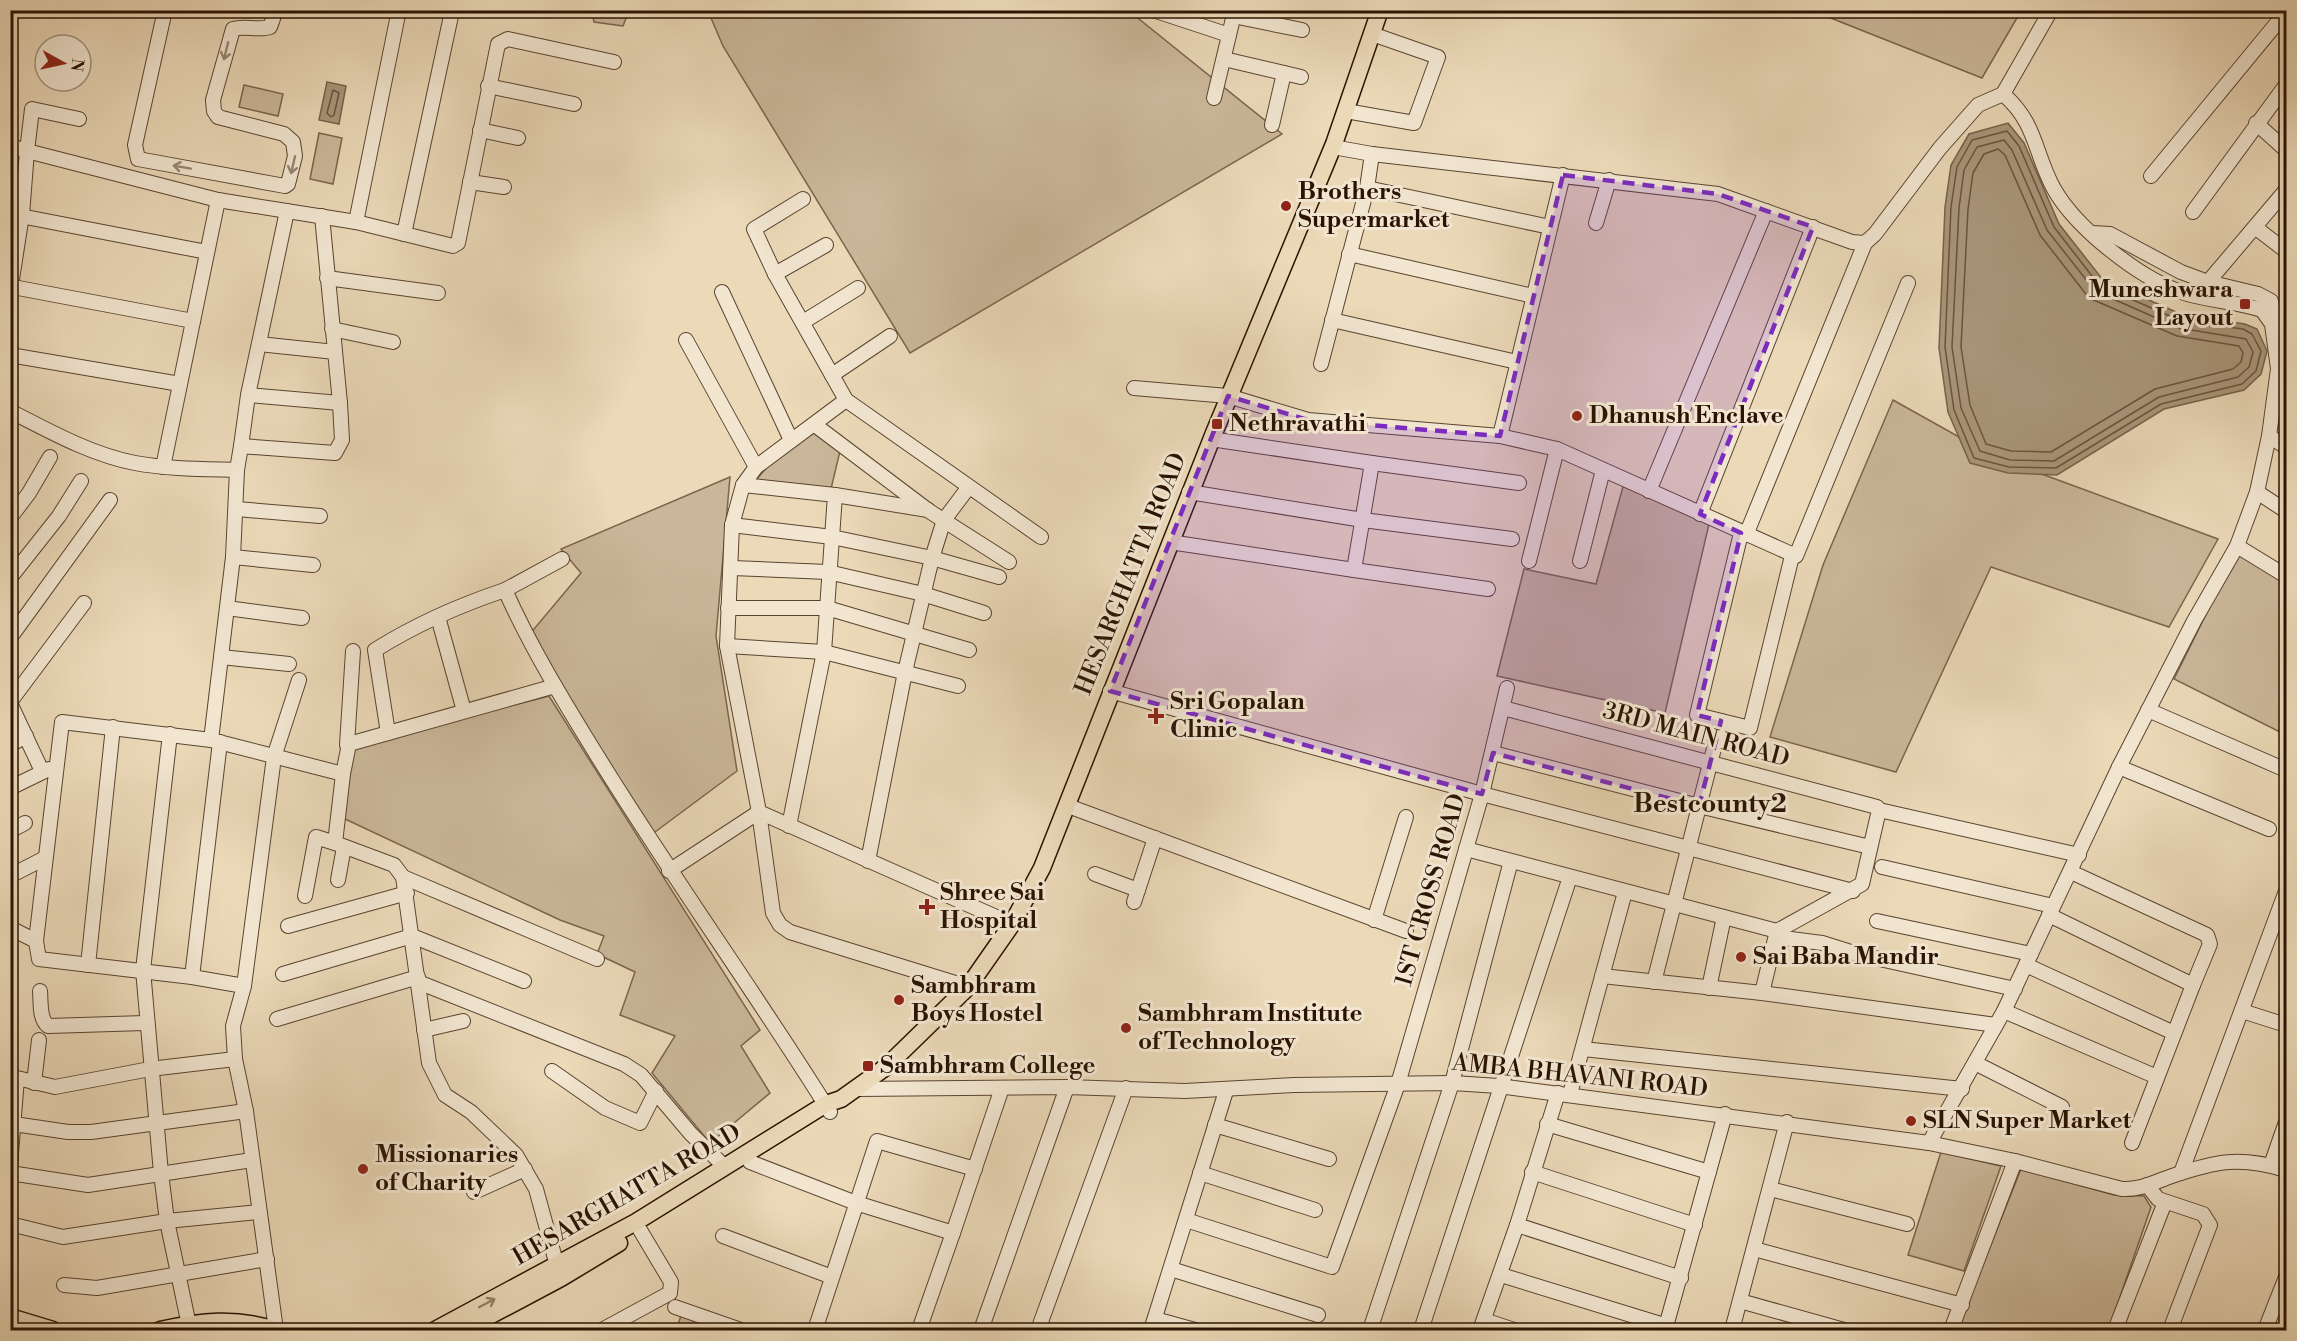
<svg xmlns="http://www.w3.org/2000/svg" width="2297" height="1341" font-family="'Libre Bodoni',serif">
	<rect width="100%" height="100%" fill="#ebd9b8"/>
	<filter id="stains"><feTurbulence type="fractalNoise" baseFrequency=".00333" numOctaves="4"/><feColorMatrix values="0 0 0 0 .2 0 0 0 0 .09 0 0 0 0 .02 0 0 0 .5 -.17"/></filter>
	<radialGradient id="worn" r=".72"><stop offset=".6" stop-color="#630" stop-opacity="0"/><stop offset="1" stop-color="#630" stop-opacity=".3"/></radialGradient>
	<g fill="#cab799" stroke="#7a654e" stroke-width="1.5">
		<polygon points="592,11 592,10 629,11 623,26 594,22"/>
		<polygon points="708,11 1129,11 1282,134 910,353 723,46"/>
		<polygon points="1813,11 2021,11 1982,78"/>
		<polygon points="244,85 283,94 278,116 239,107"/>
		<polygon points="319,133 342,138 333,184 310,179"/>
		<polygon points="1893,400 1993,456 2218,539 2169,627 1991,567 1896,772 1770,737 1823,565"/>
		<polygon points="813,430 840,451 831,489 756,480 768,466"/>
		<polygon points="730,477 716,636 737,771 651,835 529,635 581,573 561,549"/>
		<polygon points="1624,483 1709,524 1665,713 1497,676 1524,569 1596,584"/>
		<polygon points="2238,550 2286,580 2286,735 2174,679"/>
		<polygon points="549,696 760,1030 741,1046 770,1093 710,1143 652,1073 675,1036 620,1015 635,972 597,954 604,936 560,920 345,819 351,747"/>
		<polygon points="1941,1152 2001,1166 1964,1271 1908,1255"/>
		<polygon points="2021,1169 2114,1195 2144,1196 2151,1207 2111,1323 2095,1324 2093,1330 1957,1330"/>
		<polygon points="682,1313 701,1320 697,1330 676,1330"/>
	</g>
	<g fill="#a9967a" stroke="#76624a" stroke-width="1.5">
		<polygon points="327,82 346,86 339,124 319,120"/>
		<polygon points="2008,123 2024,143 2059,224 2103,280 2183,315 2245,324 2257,329 2267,351 2261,374 2244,390 2164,409 2057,475 2008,473 1970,463 1948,412 1939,348 1945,207 1951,165 1969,134"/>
	</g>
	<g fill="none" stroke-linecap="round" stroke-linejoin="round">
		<g stroke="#6a543e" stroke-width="1.5">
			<polygon points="333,90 339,93 334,115 331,117 327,113"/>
			<polygon points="2007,131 2019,146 2054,227 2099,285 2181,321 2243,329 2252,334 2261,351 2256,371 2242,384 2161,404 2056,468 2009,467 1974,458 1954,410 1945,347 1951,207 1957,167 1972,140"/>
			<polygon points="2004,140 2012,150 2047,230 2095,291 2179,328 2246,339 2253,352 2249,367 2238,377 2159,397 2054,461 2010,460 1980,451 1961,408 1952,347 1959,208 1964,170 1977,147"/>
			<polygon points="1998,149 2005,155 2040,235 2089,298 2177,336 2239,346 2243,353 2241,362 2233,369 2155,389 2051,452 2011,451 1986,444 1970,405 1961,347 1968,209 1973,173 1984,154"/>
		</g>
		<g stroke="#5a4430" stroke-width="16">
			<g id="minor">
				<path d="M165,10L135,145L138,159L285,186L288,184L295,156L293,142L284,134L218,117L214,111L213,100L233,29C245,25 258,31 270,27L276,10"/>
				<polyline points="1153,10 1229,35"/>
				<polyline points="1233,16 1302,30"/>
				<polyline points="1224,59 1301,77"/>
				<polyline points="488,86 574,104"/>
				<polyline points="2003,94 2051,10"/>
				<polyline points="1214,98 1235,10"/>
				<polyline points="1346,111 1414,123 1438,57 1372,34"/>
				<polyline points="2256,123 2286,150"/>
				<polyline points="1272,125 1284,73"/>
				<polyline points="480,130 518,138"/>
				<polyline points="10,146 27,151 32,109 79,119"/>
				<path d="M1333,147L1372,154L1718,194L1852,242L1865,243L1875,234L1940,148L1978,105L2003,94C2037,123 2034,153 2054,189C2076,228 2139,278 2181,292C2207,301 2235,301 2262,310L2272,324L2278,369L2269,436L2257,492L2237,546L2194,621L2119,767L2004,1011L1929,1143"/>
				<polyline points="2151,176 2286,12"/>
				<polyline points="470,182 504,187"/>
				<polyline points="1367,188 1372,154"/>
				<polyline points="803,199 754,229 775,274 846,400 1041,537"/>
				<polyline points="2193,212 2286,85"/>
				<polyline points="10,214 207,252"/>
				<polyline points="356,222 399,10"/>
				<polyline points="1596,223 1609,180"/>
				<polyline points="2256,228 2286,251"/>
				<polyline points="2092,233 2110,234 2181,272 2208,282"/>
				<polyline points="404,234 451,16"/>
				<polyline points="1349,254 1533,296"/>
				<polyline points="775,274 826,245"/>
				<polyline points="327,278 438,293"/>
				<polyline points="13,287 193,321"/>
				<polyline points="10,292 22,215 27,151 218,200 356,222 453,246 458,243 498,44 508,39 614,62"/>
				<polyline points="722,292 791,440"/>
				<polyline points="1332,320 1517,362"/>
				<polyline points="803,322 858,288"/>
				<polyline points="2272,324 2274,312 2271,301 2258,294 2208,282 2286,190"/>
				<polyline points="332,329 393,342"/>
				<polyline points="686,340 756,467"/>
				<polyline points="259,344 335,352"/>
				<polyline points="10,355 180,384"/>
				<polyline points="1321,364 1367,188 1550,227"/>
				<polyline points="832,375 890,336"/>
				<polyline points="1134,388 1228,396 1308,420 1500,436 1563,175"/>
				<polyline points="248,395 340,403"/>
				<polyline points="846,400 756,467 743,485 732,525 727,646 759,812 1012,924"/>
				<path d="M10,411C49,431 92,455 135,463C168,469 203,469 237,470L241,446L335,453L342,440L340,403L322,216"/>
				<polyline points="815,425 929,511 1009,562"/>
				<polyline points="1500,436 1557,449 1796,556 1908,283"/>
				<polyline points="2269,436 2286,447"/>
				<polyline points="241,446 248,395 287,211"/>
				<polyline points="1372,463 1519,483"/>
				<polyline points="163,467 218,200"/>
				<polyline points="743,485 835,495 824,652 789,826"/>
				<polyline points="1649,491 1766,211"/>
				<polyline points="1189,492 1363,520 1512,539"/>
				<polyline points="2257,492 2286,511"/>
				<polyline points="835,495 928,510"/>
				<polyline points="237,509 320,516"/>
				<polyline points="1700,514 1813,227"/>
				<polyline points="10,518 29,493 50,457"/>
				<polyline points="732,525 832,537 932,558 999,577"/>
				<polyline points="1741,533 1697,715 1750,728 1792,556"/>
				<polyline points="1746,535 1865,243"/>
				<polyline points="1170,542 1354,570 1372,463 1211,439"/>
				<polyline points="2237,546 2286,576"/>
				<polyline points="233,557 313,565"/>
				<polyline points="1529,561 1557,449"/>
				<polyline points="1580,561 1603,470"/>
				<polyline points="732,568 828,572 923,594 984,613"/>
				<polyline points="1354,570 1488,589"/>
				<polyline points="10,578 59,516 81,481"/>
				<polyline points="505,590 562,559"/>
				<polyline points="227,608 302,618"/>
				<polyline points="728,608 827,608 969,650"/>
				<polyline points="438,617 464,711"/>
				<polyline points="10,638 110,500"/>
				<polyline points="727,646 824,652 958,686"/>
				<polyline points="221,657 289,664"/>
				<polyline points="1110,691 1482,794 1853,891"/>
				<polyline points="10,702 84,603"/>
				<polyline points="10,703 42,771"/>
				<polyline points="1503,708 1877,807 1879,810 1862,884 1777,931 1762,993"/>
				<polyline points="2148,710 2286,770"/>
				<path d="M388,733L375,650C415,625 460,605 505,590C531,648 564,702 598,757C672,877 755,992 830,1112"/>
				<polyline points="170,734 143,970 161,1173 167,1221 190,1330"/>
				<polyline points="211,740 233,557 237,470"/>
				<polyline points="220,742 192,977 244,986"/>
				<polyline points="10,745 26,736"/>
				<polyline points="347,745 353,651"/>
				<polyline points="1493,753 1699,806 1870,847"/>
				<polyline points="2119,767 2269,829"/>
				<polyline points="343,774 349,744 555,686"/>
				<polyline points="10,788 49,769"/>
				<polyline points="1068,806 1406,931"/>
				<polyline points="1879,810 2079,855"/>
				<polyline points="10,831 25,823"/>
				<polyline points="1466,849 1777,931"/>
				<polyline points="868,861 905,672 932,558 944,520 968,488"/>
				<polyline points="1882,867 2053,906"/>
				<polyline points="669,871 759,812 773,913 780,925 790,932 968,987"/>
				<polyline points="2071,872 2207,935 2210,944 2193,985"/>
				<polyline points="1095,874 1138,890"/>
				<polyline points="10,876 45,858"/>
				<polyline points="403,877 597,959"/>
				<polyline points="338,880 344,847"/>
				<polyline points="305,896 316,837 335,843"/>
				<polyline points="1134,902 1155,838"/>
				<polyline points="2049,915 2193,985 2132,1143"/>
				<polyline points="1374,920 1406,817"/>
				<polyline points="1877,921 2031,954"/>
				<polyline points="288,926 407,893"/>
				<polyline points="10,928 36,941 39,959 192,977"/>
				<polyline points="1776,937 1822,943 1857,954 2015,989"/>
				<polyline points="36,941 62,722 211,740 343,774 335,843 394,865 403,877 429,1063 445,1095 471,1112 516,1155 536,1189 559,1273"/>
				<polyline points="88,965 113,727"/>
				<polyline points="2026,965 2174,1033"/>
				<polyline points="283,974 412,936 524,981"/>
				<polyline points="1602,976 1762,993 1996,1025"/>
				<polyline points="418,982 624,1064 641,1075 691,1134 724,1166"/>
				<polyline points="1654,982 1721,721"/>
				<polyline points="1709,988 1724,917"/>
				<path d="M40,991C41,1002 39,1019 48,1026L145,1023"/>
				<polyline points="2004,1011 2157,1077"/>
				<polyline points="2242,1011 2286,1025"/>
				<polyline points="277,1019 418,977"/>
				<polyline points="424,1030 463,1021"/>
				<polyline points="1583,1049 1962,1089"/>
				<polyline points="1977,1064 2062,1107"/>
				<polyline points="552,1071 605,1108 640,1123 656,1091"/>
				<polyline points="34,1083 39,1040"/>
				<path d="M856,1089L1067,1087L1185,1091L1294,1085L1452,1083L1499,1086L1929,1143L2015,1161L2122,1189C2140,1190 2155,1182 2172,1176C2216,1161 2240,1156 2286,1170"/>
				<polyline points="1570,1094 1625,892"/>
				<polyline points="14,1124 68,1132 91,1132 246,1111"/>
				<polyline points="1547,1124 1709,1172"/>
				<polyline points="1215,1125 1329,1159"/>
				<polyline points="746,1153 750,1162 856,1203 953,1233 919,1330"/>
				<polyline points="2271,1165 2286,1122"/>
				<polyline points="10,1166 17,1078 55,1087 150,1069 235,1059"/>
				<polyline points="1532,1172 1695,1225"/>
				<polyline points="10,1173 88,1185 252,1160"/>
				<polyline points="1200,1173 1315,1210"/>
				<polyline points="2181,1173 2286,891"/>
				<polyline points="2147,1185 2158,1199 2203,1214 2210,1225 2170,1330"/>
				<polyline points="1770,1189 1907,1224"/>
				<polyline points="474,1192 525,1169"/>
				<polyline points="1186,1220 1332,1267 1398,1084 1482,794 1507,688"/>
				<polyline points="10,1224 63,1237 167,1221 259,1212"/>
				<polyline points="1517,1225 1681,1278"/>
				<polyline points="953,1233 1002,1088"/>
				<polyline points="723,1236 832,1277"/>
				<polyline points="1754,1249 1962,1305"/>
				<polyline points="1171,1269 1318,1315"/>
				<polyline points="1501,1275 1667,1326"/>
				<polyline points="64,1285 97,1288 267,1259"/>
				<polyline points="1740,1301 1844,1330"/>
				<polyline points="675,1307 741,1330"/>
				<polyline points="1155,1319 1195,1330"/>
				<polyline points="1484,1320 1514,1330"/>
				<polyline points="276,1330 246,1111 235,1059 233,1026 244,986 274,757 299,680"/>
				<polyline points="602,1330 670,1293 671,1282 640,1230"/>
				<polyline points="815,1330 877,1141 975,1169"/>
				<polyline points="981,1330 1067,1087"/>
				<polyline points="1038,1330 1126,1088"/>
				<polyline points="1151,1330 1226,1091"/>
				<polyline points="1370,1330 1452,1083 1511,861"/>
				<polyline points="1421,1330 1570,877"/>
				<polyline points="1480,1330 1517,1225 1558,1093"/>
				<polyline points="1665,1330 1725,1114"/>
				<polyline points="1732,1330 1787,1122"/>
				<polyline points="1951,1330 2015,1161"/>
				<polyline points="2115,1330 2165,1202"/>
				<polyline points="2265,1330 2286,1277"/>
			</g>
		</g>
		<g stroke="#2a1302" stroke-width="19">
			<g id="major">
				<polyline points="10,1317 53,1330"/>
				<path d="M160,1330C201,1321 235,1317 275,1330"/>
				<polyline points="435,1330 636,1222 826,1104 841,1099 886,1067 968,987 1012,924 1042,868 1214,433 1334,144 1380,10"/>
				<polyline points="463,1330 561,1278 619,1243"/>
			</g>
		</g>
		<use href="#minor" stroke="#f2e6d1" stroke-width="14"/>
		<use href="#major" stroke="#ebd9b8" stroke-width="16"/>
	</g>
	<defs><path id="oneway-shaft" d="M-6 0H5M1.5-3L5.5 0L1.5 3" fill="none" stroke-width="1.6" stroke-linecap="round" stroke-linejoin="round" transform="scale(1.5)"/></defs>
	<g stroke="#988774">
		<use href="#oneway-shaft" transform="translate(226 51) rotate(104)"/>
		<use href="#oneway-shaft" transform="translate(293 165) rotate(103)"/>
		<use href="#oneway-shaft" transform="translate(182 167) rotate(-170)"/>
	</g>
	<use stroke="#948066" href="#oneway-shaft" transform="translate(487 1303) rotate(-28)"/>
	<path fill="#7b2cbf" fill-opacity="0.2" stroke="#7b2cbf" stroke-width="4.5" stroke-dasharray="12 8" stroke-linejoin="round" d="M1563,175L1718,194L1813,227L1700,514L1741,533L1697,715L1721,721L1699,806L1493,753L1482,794L1110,691L1228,396L1308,420L1500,436Z"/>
	<g fill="#8f2418" stroke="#f2e6d1" stroke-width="2">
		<circle cx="1286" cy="206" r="6"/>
		<rect x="2239" y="298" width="12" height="12" rx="3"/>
		<circle cx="1577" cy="416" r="6"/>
		<rect x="1211" y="418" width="12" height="12" rx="3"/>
		<path d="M1153 707h6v6h6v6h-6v6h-6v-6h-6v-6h6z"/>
		<path d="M924 898h6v6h6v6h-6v6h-6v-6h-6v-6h6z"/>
		<circle cx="1741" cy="957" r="6"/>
		<circle cx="899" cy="1000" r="6"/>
		<circle cx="1126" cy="1028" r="6"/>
		<rect x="862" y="1060" width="12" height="12" rx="3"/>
		<circle cx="1911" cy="1121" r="6"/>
		<circle cx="363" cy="1169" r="6"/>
	</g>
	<g text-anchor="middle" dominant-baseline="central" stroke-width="6" stroke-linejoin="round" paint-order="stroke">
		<g font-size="24" font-weight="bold" fill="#2a1302" stroke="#f2e6d1" text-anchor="start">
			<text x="1298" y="192">Brothers<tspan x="1298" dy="28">Supermarket</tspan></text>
			<text x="2233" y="290" text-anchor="end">Muneshwara<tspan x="2233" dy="28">Layout</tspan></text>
			<text x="1589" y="416">Dhanush Enclave</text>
			<text x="1229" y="424">Nethravathi</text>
			<text x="1170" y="702">Sri Gopalan<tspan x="1170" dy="28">Clinic</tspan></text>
			<text x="940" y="893">Shree Sai<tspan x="940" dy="28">Hospital</tspan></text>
			<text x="1753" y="957">Sai Baba Mandir</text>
			<text x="911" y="986">Sambhram<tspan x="911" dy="28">Boys Hostel</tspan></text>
			<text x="1138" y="1014">Sambhram Institute<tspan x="1138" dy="28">of Technology</tspan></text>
			<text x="880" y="1066">Sambhram College</text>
			<text x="1923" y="1121">SLN Super Market</text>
			<text x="375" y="1155">Missionaries<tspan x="375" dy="28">of Charity</tspan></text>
		</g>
		<g font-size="24" fill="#2a1302" stroke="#f2e6d1">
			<text transform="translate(1131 574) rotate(-68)">HESARGHATTA ROAD</text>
			<text transform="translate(1696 735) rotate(15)">3RD MAIN ROAD</text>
			<text transform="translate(1431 890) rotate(-74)">1ST CROSS ROAD</text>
			<text transform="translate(1580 1076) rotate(6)">AMBA BHAVANI ROAD</text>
			<text transform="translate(627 1195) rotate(-30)">HESARGHATTA ROAD</text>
		</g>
		<g font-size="26" font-weight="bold" fill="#2a1302" stroke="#f2e6d1">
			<text x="1710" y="804">Bestcounty2</text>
		</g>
	</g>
	<rect width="2297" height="1341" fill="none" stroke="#ebd9b8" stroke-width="36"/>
	<rect x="12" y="12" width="2273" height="1317" fill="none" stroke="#2a1302" stroke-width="3"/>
	<rect x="18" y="18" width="2261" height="1305" fill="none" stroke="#2a1302" stroke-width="1.5"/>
	<g transform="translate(63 63) rotate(98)"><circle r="28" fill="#f2e6d1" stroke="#a2927e" stroke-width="1.5"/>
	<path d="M0-4.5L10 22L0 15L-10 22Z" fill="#8f2418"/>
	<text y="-9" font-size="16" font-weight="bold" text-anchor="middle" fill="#2a1302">N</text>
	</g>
	<rect width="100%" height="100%" filter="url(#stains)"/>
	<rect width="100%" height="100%" fill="url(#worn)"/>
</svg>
